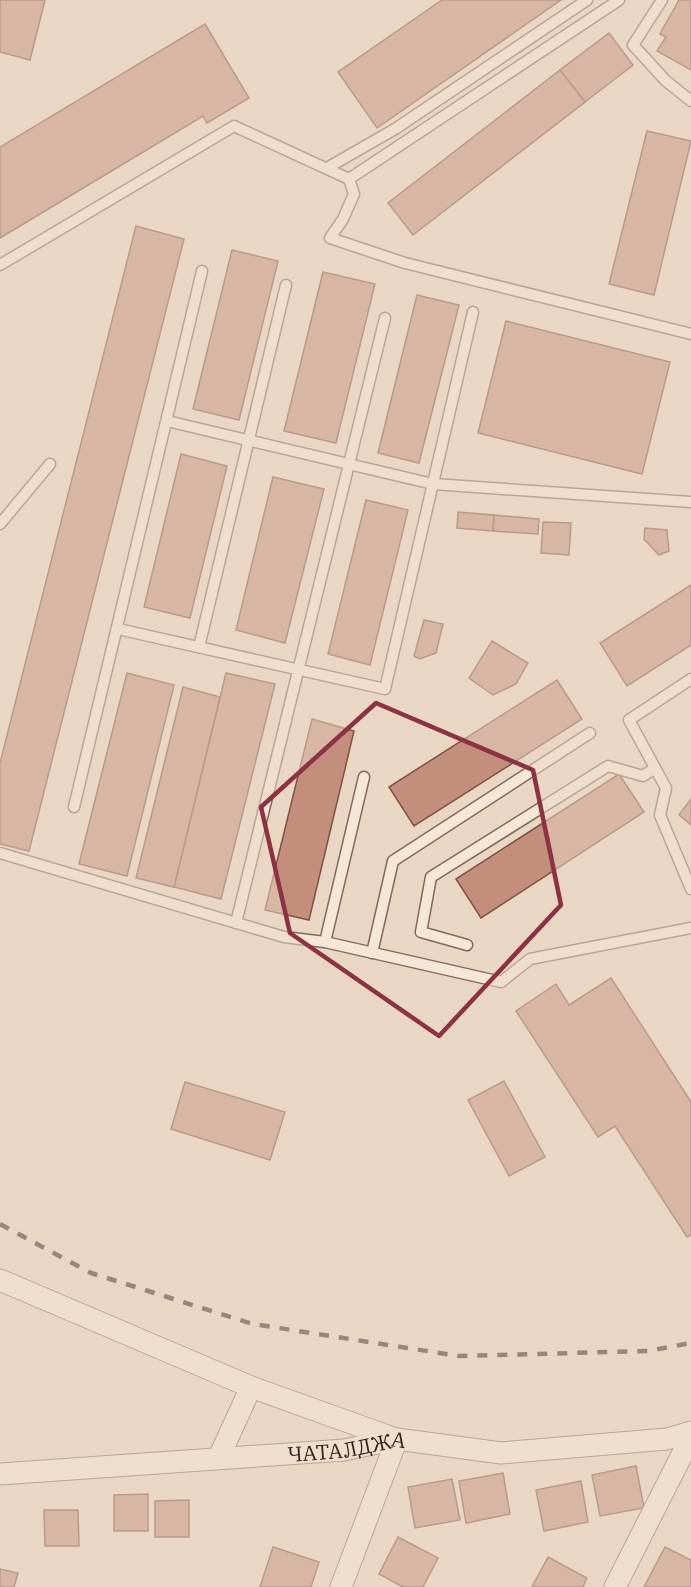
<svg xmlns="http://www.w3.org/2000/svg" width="691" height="1587" font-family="'IBM Plex Serif',serif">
	<rect width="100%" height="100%" fill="#e9d7c4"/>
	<g fill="#c48e7d" stroke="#7f5144" stroke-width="1.5">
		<polygon points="0,0 45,0 30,60 0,52"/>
		<polygon points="442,0 561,0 377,128 338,72"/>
		<polygon points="679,0 691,0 691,70 657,51 666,37 660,34"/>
		<polygon points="205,24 249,98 207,123 203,116 0,238 0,147"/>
		<polygon points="609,33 633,65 585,102 560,70"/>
		<polygon points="560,70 585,102 413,235 388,203"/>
		<polygon points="647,131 691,141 654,295 609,284"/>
		<polygon points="136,226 184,239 29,851 0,844 0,763"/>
		<polygon points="232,250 278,261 239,420 193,409"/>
		<polygon points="323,272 375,284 336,443 284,431"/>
		<polygon points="417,295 459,305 419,463 378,453"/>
		<polygon points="506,321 670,362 642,474 478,433"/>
		<polygon points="181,454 227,466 190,618 144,607"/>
		<polygon points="273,477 324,489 285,643 236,630"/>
		<polygon points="366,500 408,510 370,665 328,654"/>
		<polygon points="458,512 494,515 493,531 457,528"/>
		<polygon points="494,515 539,519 538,534 493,531"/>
		<polygon points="543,522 571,523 569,555 541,553"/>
		<polygon points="645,528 667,530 669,551 659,555 644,539"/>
		<polygon points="691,585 691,645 627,686 600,643"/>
		<polygon points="424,620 443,624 436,653 420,659 414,656"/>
		<polygon points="492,641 528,663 516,684 493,695 469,678"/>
		<polygon points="127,673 174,685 127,876 79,864"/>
		<polygon points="226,673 275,684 221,899 174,887"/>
		<polygon points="557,680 582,719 414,826 389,787"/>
		<polygon points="183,687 220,697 174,887 136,878"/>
		<polygon points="312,719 354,731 309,920 265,910"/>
		<polygon points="619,774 644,812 481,918 456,879"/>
		<polygon points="691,799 691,825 679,815"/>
		<polygon points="611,978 691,1102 691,1235 687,1237 615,1126 598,1137 516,1011 556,984 569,1005"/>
		<polygon points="504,1081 545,1157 509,1176 468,1100"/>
		<polygon points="185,1082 285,1112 270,1160 171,1129"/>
		<polygon points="636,1466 644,1508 600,1516 592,1475"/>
		<polygon points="503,1473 510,1514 466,1523 459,1481"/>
		<polygon points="452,1479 460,1520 415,1528 408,1487"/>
		<polygon points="581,1481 588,1522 544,1531 536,1490"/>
		<polygon points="148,1494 148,1531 114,1531 114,1495"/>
		<polygon points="189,1500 189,1537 155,1537 155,1501"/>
		<polygon points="44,1510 78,1510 79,1546 45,1546"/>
		<polygon points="398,1537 438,1558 423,1587 403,1587 379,1574"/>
		<polygon points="273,1547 319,1562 311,1587 260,1587"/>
		<polygon points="665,1547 691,1560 691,1587 644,1587"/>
		<polygon points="548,1557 587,1578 583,1587 532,1587"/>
		<polygon points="0,1569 18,1573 14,1587 0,1587"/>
	</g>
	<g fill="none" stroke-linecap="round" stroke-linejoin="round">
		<g stroke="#82695c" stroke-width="13">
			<g id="lane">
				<polyline points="662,0 633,45 666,81 691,101"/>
				<polyline points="327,168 395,129 587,0"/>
				<polyline points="349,179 619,0"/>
				<polyline points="0,265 234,126 349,179 354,194 343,219 330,238 405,263 691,334"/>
				<polyline points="167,421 433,484 691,502"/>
				<polyline points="0,524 50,464"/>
				<polyline points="118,629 385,689 473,312"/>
				<polyline points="199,647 286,285"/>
				<polyline points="691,679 629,720 666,788 660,815 691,889"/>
				<polyline points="74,807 202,271"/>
				<polyline points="0,853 284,937 325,942 501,982 530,959 691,928"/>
				<polyline points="236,923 385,318"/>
				<polyline points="325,942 364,777"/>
				<polyline points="467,945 421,932 431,877 608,766 643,776 655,768"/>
				<polyline points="372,953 393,861 590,733"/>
			</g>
		</g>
		<g stroke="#82695c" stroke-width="23">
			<g id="street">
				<polyline points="0,1280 251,1387 393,1438"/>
				<polyline points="219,1457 251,1387"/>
				<path id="s1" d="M0,1474L344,1450L397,1439L501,1453L667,1439L691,1432"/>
				<polyline points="341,1587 397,1439"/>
				<polyline points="615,1587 691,1437"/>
			</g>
		</g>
		<use href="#lane" stroke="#f5e6d6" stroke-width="10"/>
		<use href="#street" stroke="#f5e6d6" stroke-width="21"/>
		<polyline stroke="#34251f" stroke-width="4.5" stroke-dasharray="10 10" stroke-linecap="butt" points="0,1224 91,1273 253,1324 459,1356 648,1351 691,1343"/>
	</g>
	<path d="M0 0H691V1587H0ZM376,703L533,770L561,905L439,1036L290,933L261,807Z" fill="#e9d7c4" fill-opacity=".55" fill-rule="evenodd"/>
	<path fill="none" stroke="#8b3243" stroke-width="4.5" stroke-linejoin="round" d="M376,703L533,770L561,905L439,1036L290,933L261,807Z"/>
	<g text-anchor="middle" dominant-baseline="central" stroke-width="4.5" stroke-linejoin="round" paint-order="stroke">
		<g font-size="21" fill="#34251f" stroke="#f2e3d3">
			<text stroke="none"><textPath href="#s1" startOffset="348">ЧАТАЛДЖА</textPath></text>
		</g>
	</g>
</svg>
